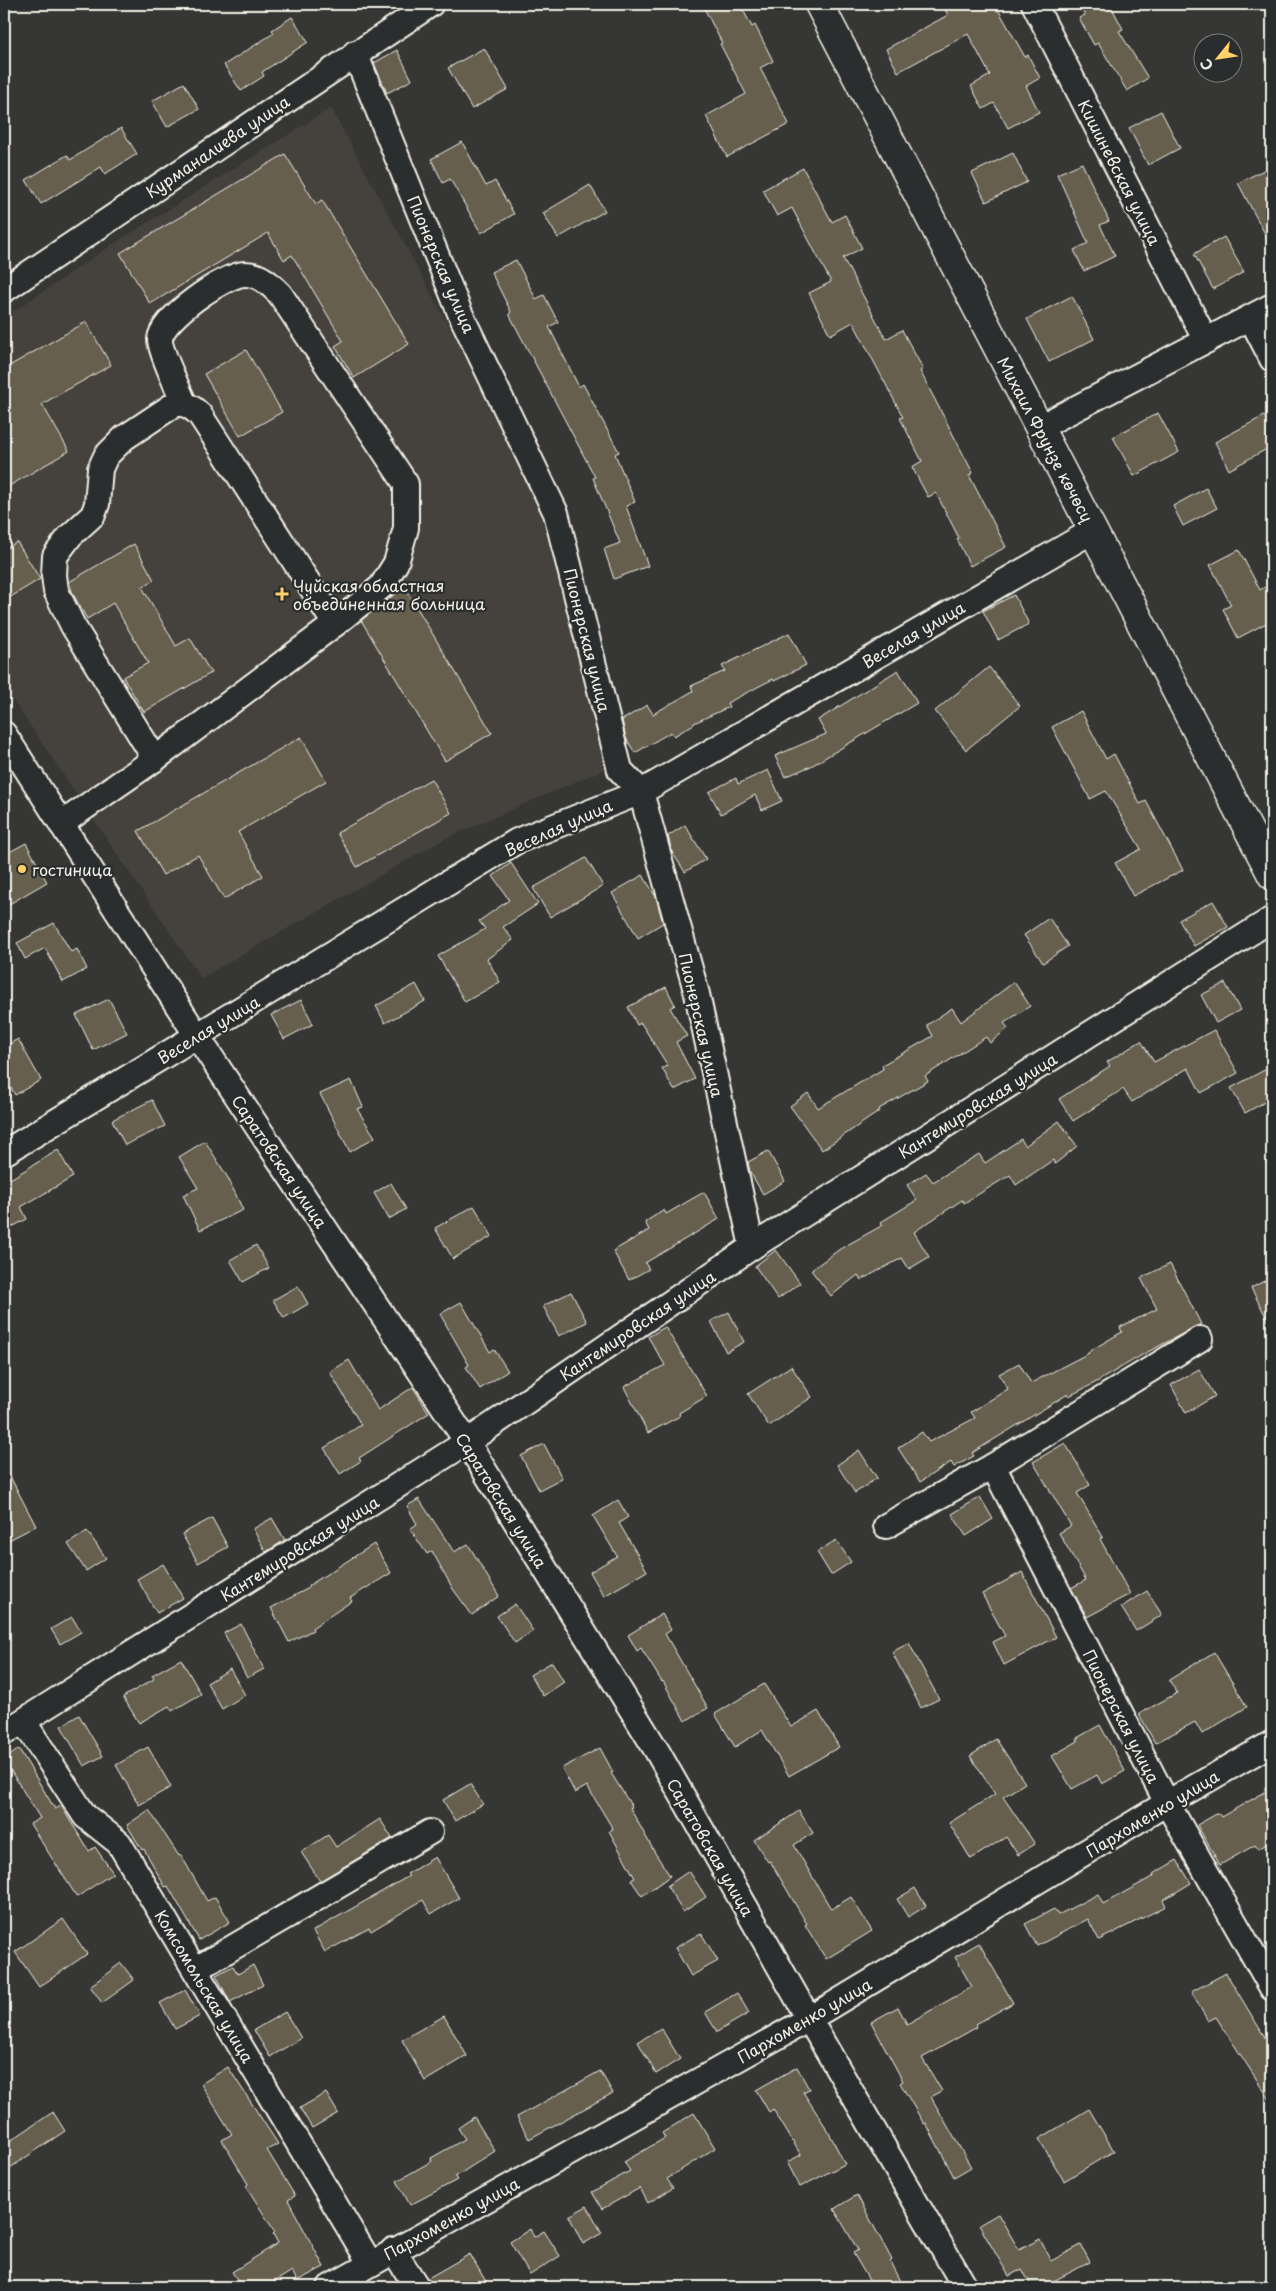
<svg xmlns="http://www.w3.org/2000/svg" width="1276" height="2291" font-family="'Playpen Sans',sans-serif">
	<rect width="100%" height="100%" fill="#363734"/>
	<filter id="ink" filterUnits="userSpaceOnUse"><feTurbulence type="fractalNoise" baseFrequency=".02" numOctaves="2"/><feDisplacementMap in="SourceGraphic" scale="10" xChannelSelector="R" yChannelSelector="G"/><feConvolveMatrix kernelMatrix="1 2 1 2 8 2 1 2 1" color-interpolation-filters="sRGB"/></filter>
	<g filter="url(#ink)">
		<polygon fill="#44433c" points="331,108 458,343 537,501 607,768 444,839 201,978 4,687 4,318 112,245"/>
		<g fill="#665e4e" stroke="#f4f1e8">
			<polygon points="702,4 740,4 752,27 755,25 773,61 760,68 789,124 727,157 706,116 746,94 720,44 722,43"/>
			<polygon points="942,4 995,4 1025,57 1028,55 1040,78 1026,86 1039,112 1008,128 994,103 983,109 971,86 990,75 968,34 898,72 886,49 948,15"/>
			<polygon points="1078,4 1110,4 1123,29 1119,31 1148,78 1127,91 1098,43 1094,45 1079,18 1085,15"/>
			<polygon points="292,17 308,42 262,72 264,76 241,91 224,65 274,33 272,30"/>
			<polygon points="484,48 508,89 472,109 448,68"/>
			<polygon points="397,50 412,80 387,93 374,63"/>
			<polygon points="184,83 199,109 167,127 152,101"/>
			<polygon points="1161,111 1180,148 1148,165 1129,128"/>
			<polygon points="121,128 137,154 105,174 101,167 41,204 26,180 67,155 70,160"/>
			<polygon points="462,142 486,186 495,181 514,214 481,233 450,179 443,183 431,159"/>
			<polygon points="1013,153 1027,182 986,202 972,173"/>
			<polygon points="285,154 316,204 322,200 409,344 354,378 335,346 343,341 292,255 284,260 268,233 150,304 120,253"/>
			<polygon points="1082,163 1109,221 1100,225 1115,256 1084,271 1074,250 1088,243 1057,174"/>
			<polygon points="1272,166 1272,247 1238,183"/>
			<polygon points="803,168 832,222 845,215 862,248 843,258 886,339 902,330 923,369 920,371 973,473 969,475 1006,547 970,566 957,539 959,538 936,493 928,497 912,467 922,461 900,418 903,417 853,322 830,335 809,293 831,282 792,208 777,216 763,190"/>
			<polygon points="590,185 605,211 558,238 543,213"/>
			<polygon points="1224,237 1244,272 1213,289 1194,254"/>
			<polygon points="516,260 536,299 544,295 558,322 549,327 579,387 583,384 619,452 615,454 635,502 626,506 648,566 614,579 604,549 620,543 593,478 595,477 509,314 511,312 491,272"/>
			<polygon points="1072,296 1094,339 1049,362 1027,319"/>
			<polygon points="86,322 111,365 42,404 69,451 4,489 4,369"/>
			<polygon points="246,350 282,412 240,436 204,374"/>
			<polygon points="1158,413 1179,452 1134,476 1113,437"/>
			<polygon points="1264,416 1272,430 1272,446 1229,470 1215,442"/>
			<polygon points="1206,488 1217,508 1183,526 1173,506"/>
			<polygon points="17,542 40,579 4,601 4,550"/>
			<polygon points="134,544 154,580 142,587 176,646 190,638 211,673 144,712 123,677 148,663 113,603 87,619 73,594 69,582"/>
			<polygon points="1239,550 1260,590 1272,583 1272,620 1238,638 1223,609 1231,605 1210,565"/>
			<polygon points="405,588 492,733 445,761 361,620 391,597"/>
			<polygon points="1014,595 1029,624 998,640 983,611"/>
			<polygon points="789,633 806,665 774,681 773,679 727,703 729,707 694,723 694,724 674,736 671,732 635,753 626,738 622,720 647,705 653,714 693,691 691,686 725,671 722,666"/>
			<polygon points="989,667 1020,706 966,750 935,711"/>
			<polygon points="898,670 917,703 811,766 785,777 775,756 826,734 818,720"/>
			<polygon points="1081,711 1106,759 1114,754 1140,804 1146,801 1183,870 1133,896 1115,863 1141,849 1106,791 1090,799 1052,727"/>
			<polygon points="301,737 326,781 238,832 263,876 224,899 198,855 163,875 138,831"/>
			<polygon points="768,770 782,801 762,810 755,795 721,814 709,792 736,778 738,784"/>
			<polygon points="431,779 451,813 357,867 337,833"/>
			<polygon points="685,825 706,859 685,872 672,852 668,836"/>
			<polygon points="26,843 47,882 4,907 4,855"/>
			<polygon points="586,858 603,886 550,917 533,888"/>
			<polygon points="511,863 538,904 503,927 513,940 487,959 500,982 465,1002 438,956 485,929 479,921 509,900 493,876"/>
			<polygon points="643,875 656,897 663,923 638,938 612,893"/>
			<polygon points="1213,901 1228,927 1194,946 1179,920"/>
			<polygon points="1049,918 1068,946 1043,963 1024,935"/>
			<polygon points="54,923 71,952 77,949 87,969 63,982 45,948 25,959 17,943"/>
			<polygon points="1014,982 1030,1006 1004,1023 1008,1028 990,1043 986,1037 925,1076 928,1081 879,1109 880,1111 822,1150 790,1106 808,1093 818,1108 883,1069 882,1065 933,1036 927,1025 952,1008 961,1022"/>
			<polygon points="1225,983 1240,1010 1216,1023 1201,995"/>
			<polygon points="416,984 425,1001 385,1023 376,1006"/>
			<polygon points="666,987 675,1005 670,1008 687,1036 676,1042 695,1079 674,1090 662,1068 668,1066 641,1023 637,1025 628,1007"/>
			<polygon points="109,999 127,1033 93,1050 76,1015"/>
			<polygon points="301,1000 313,1024 284,1039 271,1015"/>
			<polygon points="1214,1030 1238,1073 1201,1093 1188,1068 1132,1102 1123,1089 1073,1121 1059,1099 1110,1066 1107,1062 1141,1041 1154,1062"/>
			<polygon points="18,1039 41,1080 15,1095 4,1075 4,1047"/>
			<polygon points="1272,1066 1272,1098 1245,1113 1231,1088"/>
			<polygon points="351,1080 363,1107 357,1109 375,1137 350,1152 320,1094"/>
			<polygon points="152,1100 165,1126 125,1145 112,1120"/>
			<polygon points="1059,1121 1077,1146 1055,1164 1053,1160 1016,1185 1010,1175 964,1203 962,1200 914,1232 929,1257 909,1269 902,1258 861,1280 858,1275 831,1296 811,1270 840,1249 883,1225 881,1222 917,1200 907,1185 926,1173 933,1182 979,1154 985,1163 1021,1139 1025,1146"/>
			<polygon points="205,1141 228,1178 243,1210 200,1230 183,1195 198,1188 179,1157"/>
			<polygon points="58,1150 73,1177 21,1207 27,1219 10,1228 4,1217 4,1175 7,1181"/>
			<polygon points="768,1151 785,1181 763,1194 750,1172 748,1162"/>
			<polygon points="391,1183 406,1209 389,1219 374,1193"/>
			<polygon points="704,1192 719,1219 645,1263 649,1269 629,1280 613,1251 649,1230 645,1222 664,1210 666,1214"/>
			<polygon points="474,1206 492,1236 453,1259 435,1228"/>
			<polygon points="256,1245 269,1268 243,1282 230,1260"/>
			<polygon points="776,1250 800,1283 778,1299 755,1266"/>
			<polygon points="1170,1264 1201,1324 1142,1355 1093,1384 1069,1396 1068,1394 972,1453 974,1456 954,1467 951,1462 920,1482 898,1448 922,1432 929,1442 975,1418 971,1412 1008,1389 999,1374 1019,1363 1031,1383 1089,1353 1088,1352 1122,1332 1120,1327 1157,1309 1141,1278"/>
			<polygon points="1272,1277 1272,1328 1251,1288"/>
			<polygon points="298,1286 308,1304 284,1318 273,1300"/>
			<polygon points="571,1292 587,1322 559,1336 543,1306"/>
			<polygon points="461,1302 490,1352 494,1349 508,1371 480,1389 466,1367 469,1365 440,1314"/>
			<polygon points="729,1312 744,1342 726,1352 711,1321"/>
			<polygon points="665,1327 707,1396 679,1413 680,1416 648,1433 624,1387 665,1365 648,1337"/>
			<polygon points="349,1360 378,1410 413,1387 429,1413 359,1458 361,1461 340,1474 324,1448 361,1425 330,1372"/>
			<polygon points="791,1366 812,1397 769,1426 748,1394"/>
			<polygon points="1199,1369 1215,1396 1186,1413 1171,1385"/>
			<polygon points="1065,1443 1090,1485 1077,1493 1103,1537 1100,1539 1130,1594 1087,1617 1071,1588 1086,1580 1059,1533 1071,1526 1033,1462"/>
			<polygon points="544,1444 562,1478 539,1490 521,1456"/>
			<polygon points="859,1450 877,1478 855,1493 837,1465"/>
			<polygon points="4,1465 36,1526 9,1540 4,1529"/>
			<polygon points="980,1497 993,1519 966,1536 952,1514"/>
			<polygon points="419,1499 454,1552 468,1544 499,1596 472,1615 453,1589 432,1551 427,1554 410,1529 417,1524 407,1506"/>
			<polygon points="618,1500 628,1517 619,1523 647,1571 604,1596 590,1572 617,1556 593,1516"/>
			<polygon points="212,1518 228,1547 198,1563 182,1534"/>
			<polygon points="272,1518 285,1540 266,1552 253,1529"/>
			<polygon points="87,1531 106,1558 86,1571 68,1544"/>
			<polygon points="836,1540 851,1562 831,1575 817,1552"/>
			<polygon points="374,1544 391,1573 350,1598 352,1601 312,1628 313,1630 289,1642 271,1608 309,1588 308,1586"/>
			<polygon points="163,1564 183,1598 157,1613 137,1579"/>
			<polygon points="1022,1572 1056,1637 1004,1665 993,1642 1005,1636 982,1594"/>
			<polygon points="1147,1591 1162,1615 1136,1631 1121,1607"/>
			<polygon points="515,1604 533,1631 515,1643 497,1616"/>
			<polygon points="662,1614 671,1630 665,1634 708,1708 685,1721 663,1681 662,1682 641,1648 637,1651 628,1635"/>
			<polygon points="72,1617 81,1632 60,1644 51,1629"/>
			<polygon points="241,1624 264,1669 247,1678 224,1633"/>
			<polygon points="909,1643 939,1699 921,1708 892,1652"/>
			<polygon points="1214,1652 1247,1707 1202,1734 1195,1722 1155,1743 1139,1714 1177,1693 1169,1680"/>
			<polygon points="181,1659 201,1694 172,1711 169,1706 139,1723 123,1697 154,1679 152,1675"/>
			<polygon points="552,1662 564,1682 543,1696 530,1675"/>
			<polygon points="230,1669 245,1695 222,1709 207,1683"/>
			<polygon points="764,1684 791,1727 818,1711 839,1747 789,1776 762,1730 735,1747 715,1714"/>
			<polygon points="79,1715 103,1756 84,1766 61,1726"/>
			<polygon points="1100,1725 1125,1771 1102,1784 1097,1775 1072,1789 1052,1756 1078,1741 1077,1738"/>
			<polygon points="996,1739 1025,1783 1003,1797 1035,1844 1018,1855 1006,1837 971,1859 949,1823 995,1794 970,1756"/>
			<polygon points="148,1747 171,1787 139,1805 116,1765"/>
			<polygon points="600,1748 613,1772 611,1773 632,1807 630,1808 655,1853 670,1876 642,1896 631,1880 635,1878 609,1831 613,1829 587,1786 575,1793 562,1768"/>
			<polygon points="19,1749 55,1809 61,1806 89,1851 95,1847 113,1873 77,1897 30,1824 40,1818 4,1760"/>
			<polygon points="470,1784 483,1804 455,1821 443,1800"/>
			<polygon points="1272,1788 1272,1841 1258,1849 1255,1845 1220,1865 1197,1825 1218,1813 1221,1817"/>
			<polygon points="149,1810 179,1856 181,1855 207,1901 215,1897 230,1922 199,1940 168,1886 165,1887 144,1849 142,1850 127,1825"/>
			<polygon points="799,1811 813,1833 794,1845 831,1909 851,1897 872,1931 826,1959 805,1925 807,1924 770,1861 768,1862 754,1840"/>
			<polygon points="380,1819 392,1838 320,1881 301,1852 328,1835 336,1847"/>
			<polygon points="435,1857 459,1898 431,1914 423,1900 371,1931 369,1928 325,1952 313,1931 409,1876 407,1874"/>
			<polygon points="1177,1860 1191,1883 1163,1900 1166,1906 1099,1940 1088,1919 1037,1946 1025,1924 1054,1909 1058,1915 1098,1894 1103,1904 1154,1876 1153,1874"/>
			<polygon points="689,1871 706,1897 683,1912 667,1886"/>
			<polygon points="915,1888 926,1906 908,1917 897,1899"/>
			<polygon points="63,1919 87,1954 39,1987 15,1952"/>
			<polygon points="701,1933 718,1961 691,1976 675,1948"/>
			<polygon points="979,1943 1013,2003 976,2024 977,2027 922,2058 942,2091 931,2097 971,2167 954,2177 926,2123 924,2124 900,2083 903,2081 871,2022 898,2007 907,2024 972,1987 955,1957"/>
			<polygon points="121,1963 134,1980 102,2003 90,1986"/>
			<polygon points="253,1965 263,1985 230,2002 216,1975 233,1966 238,1974"/>
			<polygon points="1226,1973 1272,2049 1272,2103 1216,2017 1208,2021 1191,1992"/>
			<polygon points="185,1990 200,2016 175,2029 160,2003"/>
			<polygon points="737,1993 749,2013 717,2032 705,2012"/>
			<polygon points="285,2012 301,2038 270,2057 254,2030"/>
			<polygon points="444,2016 467,2056 425,2081 402,2040"/>
			<polygon points="661,2028 680,2059 656,2074 638,2042"/>
			<polygon points="228,2067 278,2144 267,2150 295,2196 288,2200 324,2267 297,2281 292,2271 266,2287 242,2287 232,2272 278,2243 273,2234 275,2232 246,2186 248,2184 222,2140 232,2134 201,2084"/>
			<polygon points="797,2067 809,2089 803,2092 827,2129 845,2164 800,2187 787,2162 801,2155 773,2109 769,2112 756,2090"/>
			<polygon points="600,2071 613,2093 529,2139 517,2117"/>
			<polygon points="326,2093 338,2113 312,2128 300,2108"/>
			<polygon points="1089,2109 1114,2151 1064,2181 1039,2139"/>
			<polygon points="53,2112 65,2131 4,2172 4,2145"/>
			<polygon points="694,2113 715,2148 667,2179 673,2188 648,2203 640,2188 602,2209 592,2192 630,2171 624,2162 665,2138 662,2133"/>
			<polygon points="474,2117 495,2151 455,2177 457,2180 410,2205 397,2181 432,2161 431,2158 465,2139 458,2128"/>
			<polygon points="857,2195 892,2260 890,2262 903,2287 873,2287 853,2253 858,2250 834,2209"/>
			<polygon points="587,2206 602,2233 583,2244 569,2216"/>
			<polygon points="998,2214 1019,2250 1040,2239 1051,2261 1081,2245 1090,2262 1042,2287 1032,2287 1022,2269 1009,2276 979,2225"/>
			<polygon points="530,2229 534,2237 544,2231 560,2256 530,2275 510,2242"/>
			<polygon points="470,2254 489,2287 431,2287 428,2278"/>
		</g>
		<g fill="none" stroke-linecap="round" stroke-linejoin="round">
			<g stroke="#f4f1e8" stroke-width="28">
				<g id="minor">
					<polyline points="1034,4 1206,341"/>
					<polyline points="355,53 460,313 556,513 620,770 641,792 697,994 752,1247"/>
					<polyline points="4,290 431,4"/>
					<polyline points="1251,318 1272,359"/>
					<polyline points="1040,427 1272,306"/>
					<polyline points="4,734 197,1036 467,1442 657,1751 809,2019 965,2287"/>
					<path d="M155,759L73,626L56,591L54,575L55,556L70,536L93,515L97,504L100,469L106,456L124,438L175,404C186,403 192,407 200,415L335,624"/>
					<path d="M61,824L155,759L335,624L381,587L396,563L406,528V484L280,294C270,284 260,274 245,274C225,274 162,318 160,339C159,348 179,391 184,403"/>
					<polyline points="4,1153 517,841 641,792 1094,530"/>
					<polyline points="993,1466 1167,1803 1272,1988"/>
					<polyline points="886,1526 993,1466 1200,1339"/>
					<polyline points="24,1722 85,1816 119,1843 370,2263"/>
					<polyline points="4,1733 467,1442 752,1247 1272,919"/>
					<polyline points="196,1969 430,1832"/>
					<polyline points="393,2250 417,2287"/>
					<polyline points="330,2287 809,2019 1167,1803 1272,1743"/>
				</g>
			</g>
			<g stroke="#f4f1e8" stroke-width="31">
				<polyline id="major" points="819,4 1272,875"/>
			</g>
			<use href="#minor" stroke="#2a2d2e" stroke-width="24"/>
			<use href="#major" stroke="#2a2d2e" stroke-width="28"/>
		</g>
	</g>
	<g fill="#ffd166" stroke="#2a2d2e" stroke-width="2">
		<path d="M279.5 586.5h5v5h5v5h-5v5h-5v-5h-5v-5h5z"/>
		<circle cx="22" cy="869" r="5"/>
	</g>
	<g text-anchor="middle" dominant-baseline="central" stroke-width="4.5" stroke-linejoin="round" paint-order="stroke">
		<g font-size="16" fill="#f4f1e8" stroke="#2a2d2e">
			<text transform="translate(217 146) rotate(-34)">Курманалиева улица</text>
			<text transform="translate(1120 172) rotate(63)">Кишиневская улица</text>
			<text transform="translate(442 264) rotate(67)">Пионерская улица</text>
			<text transform="translate(1046 439) rotate(62)">Михаил Фрунзе көчөсү</text>
			<text transform="translate(913 634) rotate(-30)">Веселая улица</text>
			<text transform="translate(588 640) rotate(76)">Пионерская улица</text>
			<text transform="translate(558 827) rotate(-24)">Веселая улица</text>
			<text transform="translate(702 1025) rotate(77)">Пионерская улица</text>
			<text transform="translate(208 1029) rotate(-31)">Веселая улица</text>
			<text transform="translate(977 1105) rotate(-32)">Кантемировская улица</text>
			<text transform="translate(280 1161) rotate(56)">Саратовская улица</text>
			<text transform="translate(637 1325) rotate(-34)">Кантемировская улица</text>
			<text transform="translate(502 1500) rotate(58)">Саратовская улица</text>
			<text transform="translate(299 1548) rotate(-32)">Кантемировская улица</text>
			<text transform="translate(1122 1716) rotate(63)">Пионерская улица</text>
			<text transform="translate(1152 1813) rotate(-31)">Пархоменко улица</text>
			<text transform="translate(711 1847) rotate(60)">Саратовская улица</text>
			<text transform="translate(205 1986) rotate(59)">Комсомольская улица</text>
			<text transform="translate(804 2020) rotate(-30)">Пархоменко улица</text>
			<text transform="translate(451 2218) rotate(-29)">Пархоменко улица</text>
		</g>
		<g font-size="16" fill="#f4f1e8" stroke="#2a2d2e" text-anchor="start">
			<text x="293" y="585">Чуйская областная<tspan x="293" dy="18">объединенная больница</tspan></text>
			<text x="32" y="869">гостиница</text>
		</g>
	</g>
	<rect width="1276" height="2291" fill="none" stroke="#2a2d2e" stroke-width="20"/>
	<rect x="10" y="10" width="1256" height="2271" fill="none" stroke="#f4f1e8" stroke-width="2" filter="url(#ink)"/>
	<g transform="translate(1218 58) rotate(240)"><circle r="24" fill="#2a2d2e" stroke="#7b7b78"/>
	<path d="M0-4L9 19L0 12L-9 19Z" fill="#ffd166"/>
	<text y="-8" font-size="14" font-weight="bold" text-anchor="middle" fill="#f4f1e8">С</text>
	</g>
</svg>
